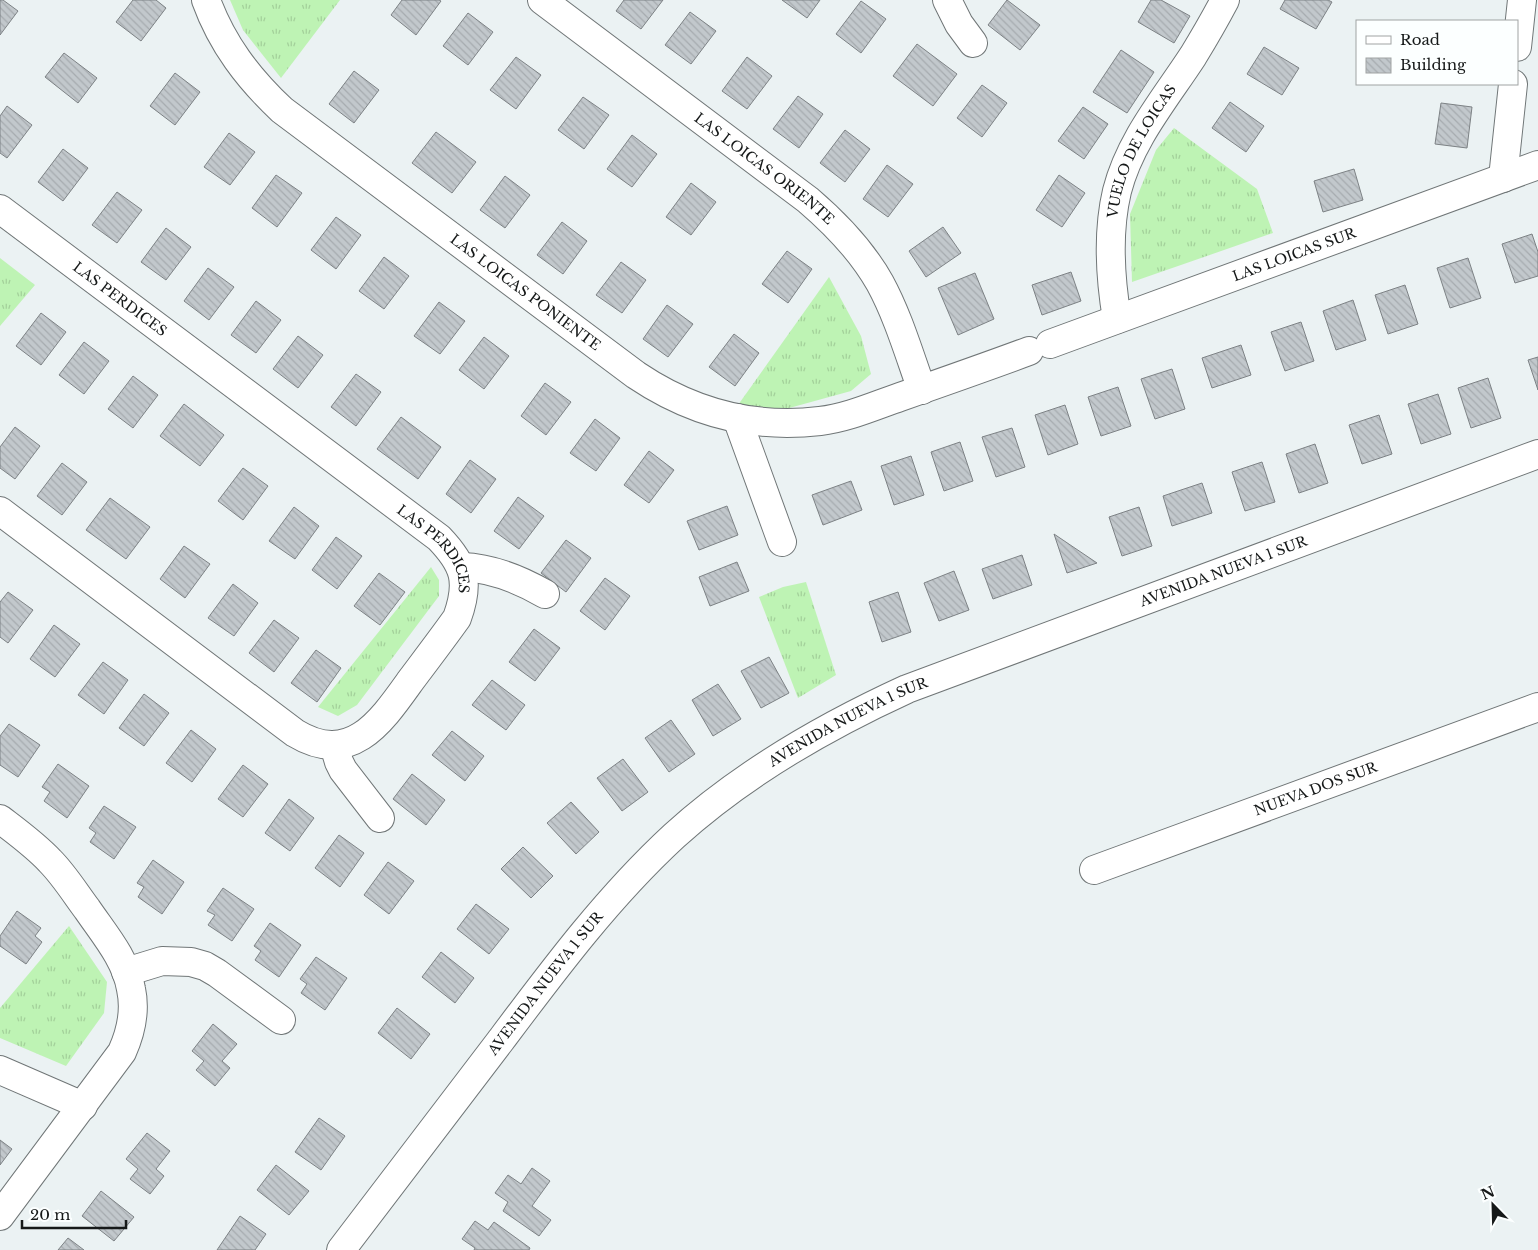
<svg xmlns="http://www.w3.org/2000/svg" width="1538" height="1250" font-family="'Libre Baskerville',serif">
	<defs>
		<pattern id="grass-tufts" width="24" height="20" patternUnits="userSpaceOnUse" patternTransform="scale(1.25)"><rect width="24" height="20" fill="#bef3b4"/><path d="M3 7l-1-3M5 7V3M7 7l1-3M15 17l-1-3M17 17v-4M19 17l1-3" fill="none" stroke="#a3d09a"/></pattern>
		<pattern id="building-back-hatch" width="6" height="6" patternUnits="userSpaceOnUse" patternTransform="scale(1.25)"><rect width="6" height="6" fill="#c2c8cc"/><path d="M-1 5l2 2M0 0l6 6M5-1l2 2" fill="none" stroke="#a6abaf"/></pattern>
	</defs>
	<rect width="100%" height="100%" fill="#ebf2f3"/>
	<g fill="url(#grass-tufts)">
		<polygon points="230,0 340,0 281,78 243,30"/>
		<polygon points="1174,128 1257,189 1273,233 1132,282 1130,214 1156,150"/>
		<polygon points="0,258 35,285 0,326"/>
		<polygon points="829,277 861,336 871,374 851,391 782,410 738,405"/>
		<polygon points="431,567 439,580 439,596 357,705 338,716 318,707"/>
		<polygon points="806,582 836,675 798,698 759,597 783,587"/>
		<polygon points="69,926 107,982 104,1013 66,1066 0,1038 0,1008"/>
	</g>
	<g fill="url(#building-back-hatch)" stroke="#7d8285">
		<polygon points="0,0 3,0 18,11 0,35"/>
		<polygon points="133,0 156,0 166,8 141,41 116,22"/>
		<polygon points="402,0 439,0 441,1 416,35 391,15"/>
		<polygon points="624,0 663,0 641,29 616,11"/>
		<polygon points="782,0 820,0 807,18"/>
		<polygon points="1007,0 1040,25 1020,50 988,25"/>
		<polygon points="1151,0 1161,0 1190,16 1174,43 1138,22"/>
		<polygon points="1285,0 1328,0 1332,2 1316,29 1280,9"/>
		<polygon points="861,1 886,19 861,53 836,34"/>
		<polygon points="690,12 716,31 691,64 665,45"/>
		<polygon points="468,13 493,32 468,65 443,46"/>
		<polygon points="917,44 957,74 933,106 893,76"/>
		<polygon points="1264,47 1299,68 1282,95 1247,74"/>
		<polygon points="1121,50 1154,72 1127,113 1093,92"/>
		<polygon points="64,53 97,78 78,103 45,77"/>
		<polygon points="516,57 541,75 516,109 490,90"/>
		<polygon points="747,57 772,76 747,109 722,91"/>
		<polygon points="354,71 379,90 354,123 329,104"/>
		<polygon points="175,73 200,92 175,125 150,106"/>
		<polygon points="982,85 1007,103 982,137 957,118"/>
		<polygon points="798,96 823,114 799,148 773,129"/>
		<polygon points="583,97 609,115 584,149 558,130"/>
		<polygon points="1230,102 1264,126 1246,152 1212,128"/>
		<polygon points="1441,103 1472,107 1467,148 1435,144"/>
		<polygon points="7,106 32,125 7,158 0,153 0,116"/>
		<polygon points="1083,107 1108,124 1084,159 1058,141"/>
		<polygon points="845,130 870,149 845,182 820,163"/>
		<polygon points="436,132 476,162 452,193 412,163"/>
		<polygon points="229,133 255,152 230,185 204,167"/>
		<polygon points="632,135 657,154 632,187 607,169"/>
		<polygon points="63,149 88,168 63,201 38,182"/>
		<polygon points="887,165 913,184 888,217 863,199"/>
		<polygon points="1354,169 1363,200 1323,212 1314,181"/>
		<polygon points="276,175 302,193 277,227 252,208"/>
		<polygon points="1059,175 1085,193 1062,227 1036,210"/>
		<polygon points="505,176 530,195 505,228 480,210"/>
		<polygon points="691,183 716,202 691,235 666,217"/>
		<polygon points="117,192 142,210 117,243 92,225"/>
		<polygon points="336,217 361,235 336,269 311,250"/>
		<polygon points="562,222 587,241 563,274 537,255"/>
		<polygon points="943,227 961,253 926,277 909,251"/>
		<polygon points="166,228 191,247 166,280 141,262"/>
		<polygon points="1532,234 1538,252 1538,276 1515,283 1502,244"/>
		<polygon points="787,251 812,269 788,303 762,284"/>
		<polygon points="384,257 409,276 384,309 359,291"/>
		<polygon points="1468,258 1481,298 1450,308 1437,268"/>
		<polygon points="621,262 646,280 622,313 596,295"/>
		<polygon points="208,268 234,287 209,320 184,301"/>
		<polygon points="1071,272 1081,301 1042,315 1032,285"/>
		<polygon points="975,273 994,319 958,335 938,288"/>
		<polygon points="1405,285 1418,324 1388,334 1375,295"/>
		<polygon points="1353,300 1366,340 1336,350 1323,311"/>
		<polygon points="256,301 281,320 256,353 231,335"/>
		<polygon points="439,302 465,321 440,354 414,336"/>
		<polygon points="667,305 693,324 668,357 643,339"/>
		<polygon points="41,313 66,332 41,365 16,346"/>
		<polygon points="1301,322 1314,361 1285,371 1271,332"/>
		<polygon points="734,334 759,353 735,386 709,367"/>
		<polygon points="298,336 323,355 298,388 273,369"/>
		<polygon points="484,337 509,356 484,389 459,370"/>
		<polygon points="84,342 109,361 84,394 59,375"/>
		<polygon points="1241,345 1251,375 1212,388 1202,358"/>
		<polygon points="1538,357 1538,390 1528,360"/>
		<polygon points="1172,369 1185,409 1155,419 1141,379"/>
		<polygon points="356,374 381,392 356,426 331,407"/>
		<polygon points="133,376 158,395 133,428 108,409"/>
		<polygon points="1488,378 1501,418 1471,428 1458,388"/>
		<polygon points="545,383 571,402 546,435 521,416"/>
		<polygon points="1118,387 1131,426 1101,436 1088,397"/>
		<polygon points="1438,394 1451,434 1421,444 1408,404"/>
		<polygon points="184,404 224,435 200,466 160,436"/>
		<polygon points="1065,405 1078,444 1048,455 1035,415"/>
		<polygon points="1379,415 1392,454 1362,464 1349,425"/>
		<polygon points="401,417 441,447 418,479 377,449"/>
		<polygon points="595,419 620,438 596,471 570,453"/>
		<polygon points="15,427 40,446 15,479 0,468 0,447"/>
		<polygon points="1012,428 1025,467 996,477 982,437"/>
		<polygon points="960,442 973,481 944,491 931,452"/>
		<polygon points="1315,444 1328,483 1299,493 1286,454"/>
		<polygon points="649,451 674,470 649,503 624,485"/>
		<polygon points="911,456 924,495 894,505 881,466"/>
		<polygon points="470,460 496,479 471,513 446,494"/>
		<polygon points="1262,462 1275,502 1245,511 1232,472"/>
		<polygon points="62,463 87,482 62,515 37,496"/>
		<polygon points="243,468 268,486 243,520 218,501"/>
		<polygon points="851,481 862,510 823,525 812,495"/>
		<polygon points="1202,483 1212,513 1172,526 1163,496"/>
		<polygon points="518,497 544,516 519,549 494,531"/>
		<polygon points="110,498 150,527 126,559 86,530"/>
		<polygon points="727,506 738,535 699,550 687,521"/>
		<polygon points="294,507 319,526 295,559 269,541"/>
		<polygon points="1139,507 1152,546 1122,556 1109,517"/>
		<polygon points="1054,534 1097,563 1067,573"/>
		<polygon points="336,537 362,556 337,589 312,570"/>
		<polygon points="566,540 591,558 566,592 541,573"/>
		<polygon points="184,546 210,564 185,598 160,579"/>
		<polygon points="1022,555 1032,585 993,599 982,569"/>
		<polygon points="737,562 749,591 710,606 699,577"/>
		<polygon points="954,571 969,610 939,621 924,583"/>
		<polygon points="379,573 405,592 380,625 354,606"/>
		<polygon points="605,578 630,596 605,630 580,611"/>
		<polygon points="233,584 258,603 234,636 208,618"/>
		<polygon points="8,592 33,610 8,643 0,637 0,602"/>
		<polygon points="898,592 911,632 882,642 869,602"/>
		<polygon points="274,620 299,638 274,672 249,653"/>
		<polygon points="54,625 80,644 55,677 30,659"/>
		<polygon points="534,629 560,648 535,681 509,662"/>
		<polygon points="316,650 341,668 317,702 291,683"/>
		<polygon points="769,657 789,693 761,708 741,671"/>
		<polygon points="103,662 128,680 104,714 78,695"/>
		<polygon points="492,680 525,705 506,730 472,705"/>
		<polygon points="718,684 741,719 713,736 692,700"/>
		<polygon points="144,694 169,713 144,746 119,728"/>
		<polygon points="671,720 695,754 669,772 645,738"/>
		<polygon points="9,724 40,745 18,777 0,765 0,736"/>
		<polygon points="191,730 216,749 192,782 166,763"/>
		<polygon points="452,731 484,756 465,781 432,755"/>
		<polygon points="623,759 648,792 622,811 597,778"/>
		<polygon points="58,764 89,786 67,818 44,801 50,792 42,787"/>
		<polygon points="243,765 268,784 243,817 218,799"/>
		<polygon points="412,774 445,800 426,825 393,799"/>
		<polygon points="289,799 314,818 290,851 265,833"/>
		<polygon points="571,802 599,832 576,854 547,823"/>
		<polygon points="104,806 136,827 114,859 90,842 96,833 89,828"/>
		<polygon points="339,835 364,853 340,887 315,868"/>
		<polygon points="523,847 553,876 531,898 501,869"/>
		<polygon points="153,860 184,882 162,914 138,897 144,887 137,883"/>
		<polygon points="388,862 414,881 389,914 364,895"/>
		<polygon points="223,888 254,909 232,941 208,925 215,915 207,911"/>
		<polygon points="476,904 509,929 489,954 457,929"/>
		<polygon points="17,911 41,928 35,936 42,942 26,964 0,946 0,936"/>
		<polygon points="270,923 301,945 279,977 255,960 261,951 254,946"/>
		<polygon points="441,952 474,978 455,1003 422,977"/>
		<polygon points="316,957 347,978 325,1010 301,993 307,984 300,979"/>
		<polygon points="397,1008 430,1034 411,1059 378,1033"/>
		<polygon points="213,1024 237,1044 222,1061 230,1068 215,1086 196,1070 204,1061 192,1051"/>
		<polygon points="319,1118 345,1136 321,1170 295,1152"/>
		<polygon points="147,1133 170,1151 156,1169 164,1176 150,1194 130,1179 138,1169 126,1159"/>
		<polygon points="0,1140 12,1149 0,1165"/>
		<polygon points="276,1165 309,1191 289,1215 257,1190"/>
		<polygon points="532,1168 550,1181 532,1206 551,1220 539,1236 503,1211 508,1202 495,1193 508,1175 521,1184"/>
		<polygon points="101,1191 134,1217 114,1241 82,1216"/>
		<polygon points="240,1216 266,1234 255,1250 217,1250"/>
		<polygon points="475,1221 488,1230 494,1222 530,1248 529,1250 474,1250 475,1248 462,1239"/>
		<polygon points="68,1238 84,1250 58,1250"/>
	</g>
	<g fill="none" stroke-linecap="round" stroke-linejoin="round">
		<g stroke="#707677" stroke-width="30">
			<g id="minor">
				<path id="s1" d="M206,0C222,44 248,78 282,110L636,375C691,412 753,429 820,421C847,418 874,406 900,397C943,382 986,367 1029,351"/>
				<path id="s2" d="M542,0L808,200C836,224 862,251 880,283C898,316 909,354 922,390"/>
				<polyline points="947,0 959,24 973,43"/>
				<polyline points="1517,47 1522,0"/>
				<polyline points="1503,178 1513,84"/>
				<path id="s3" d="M0,209L439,538C465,565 470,582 457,618C442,639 426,660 411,680C381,722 351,767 295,733L0,511"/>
				<path id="s4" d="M1117,319C1110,277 1107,233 1117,191C1130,140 1165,99 1193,56C1204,38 1215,19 1225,0"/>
				<path id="s5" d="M1050,344L1538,165"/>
				<polyline points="737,418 782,542"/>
				<path d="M462,567C492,568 519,579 545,594"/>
				<polyline points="334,745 339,762 343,770 380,818"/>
				<path d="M0,819C17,832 35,845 50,861C64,875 75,893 87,909C104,934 126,959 131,989C136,1012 131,1032 122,1052L0,1216"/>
				<path id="s6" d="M1094,870L1538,707"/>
				<polyline points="126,972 162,961 191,962 205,966 217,973 281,1020"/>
				<polyline points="0,1070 83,1106"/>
				<path id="s7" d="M341,1250C395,1180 448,1110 501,1040C555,968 608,897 674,836C742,774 824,727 907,689L1538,454"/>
			</g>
		</g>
		<use href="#minor" stroke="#fff" stroke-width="28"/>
	</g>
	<g text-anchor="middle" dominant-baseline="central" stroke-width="4" stroke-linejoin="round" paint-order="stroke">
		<g font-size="14" fill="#161919" stroke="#fcffff">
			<text stroke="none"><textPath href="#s4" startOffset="175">VUELO DE LOICAS</textPath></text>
			<text stroke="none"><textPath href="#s2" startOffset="279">LAS LOICAS ORIENTE</textPath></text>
			<text stroke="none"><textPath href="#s5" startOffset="260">LAS LOICAS SUR</textPath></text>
			<text stroke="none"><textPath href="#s1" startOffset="439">LAS LOICAS PONIENTE</textPath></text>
			<text stroke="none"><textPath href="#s3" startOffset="150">LAS PERDICES</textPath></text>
			<text stroke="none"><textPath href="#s3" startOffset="555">LAS PERDICES</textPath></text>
			<text stroke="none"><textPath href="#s7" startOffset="1146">AVENIDA NUEVA 1 SUR</textPath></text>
			<text stroke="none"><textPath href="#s7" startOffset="741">AVENIDA NUEVA 1 SUR</textPath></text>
			<text stroke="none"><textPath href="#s6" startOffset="236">NUEVA DOS SUR</textPath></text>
			<text stroke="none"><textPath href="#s7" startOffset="336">AVENIDA NUEVA 1 SUR</textPath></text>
		</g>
	</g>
	<rect x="1356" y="20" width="162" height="65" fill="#fcffff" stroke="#a0a3a3"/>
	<rect x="1366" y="36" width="25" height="8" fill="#ffffff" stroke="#a0a3a3"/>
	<text x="1400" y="45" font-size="15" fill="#161919">Road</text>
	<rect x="1366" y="58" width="25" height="15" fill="url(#building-back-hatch)" stroke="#a0a3a3"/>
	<text x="1400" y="70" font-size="15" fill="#161919">Building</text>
	<g transform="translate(1493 1205) rotate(337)" stroke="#fcffff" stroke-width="4" paint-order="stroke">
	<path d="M0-4L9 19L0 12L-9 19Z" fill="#161919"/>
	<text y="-8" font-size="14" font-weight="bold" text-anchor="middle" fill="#161919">N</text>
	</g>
	<path d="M22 1220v8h104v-8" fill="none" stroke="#161919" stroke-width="2.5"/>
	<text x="30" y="1220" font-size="15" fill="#161919" stroke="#fcffff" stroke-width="4" paint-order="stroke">20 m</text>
</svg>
